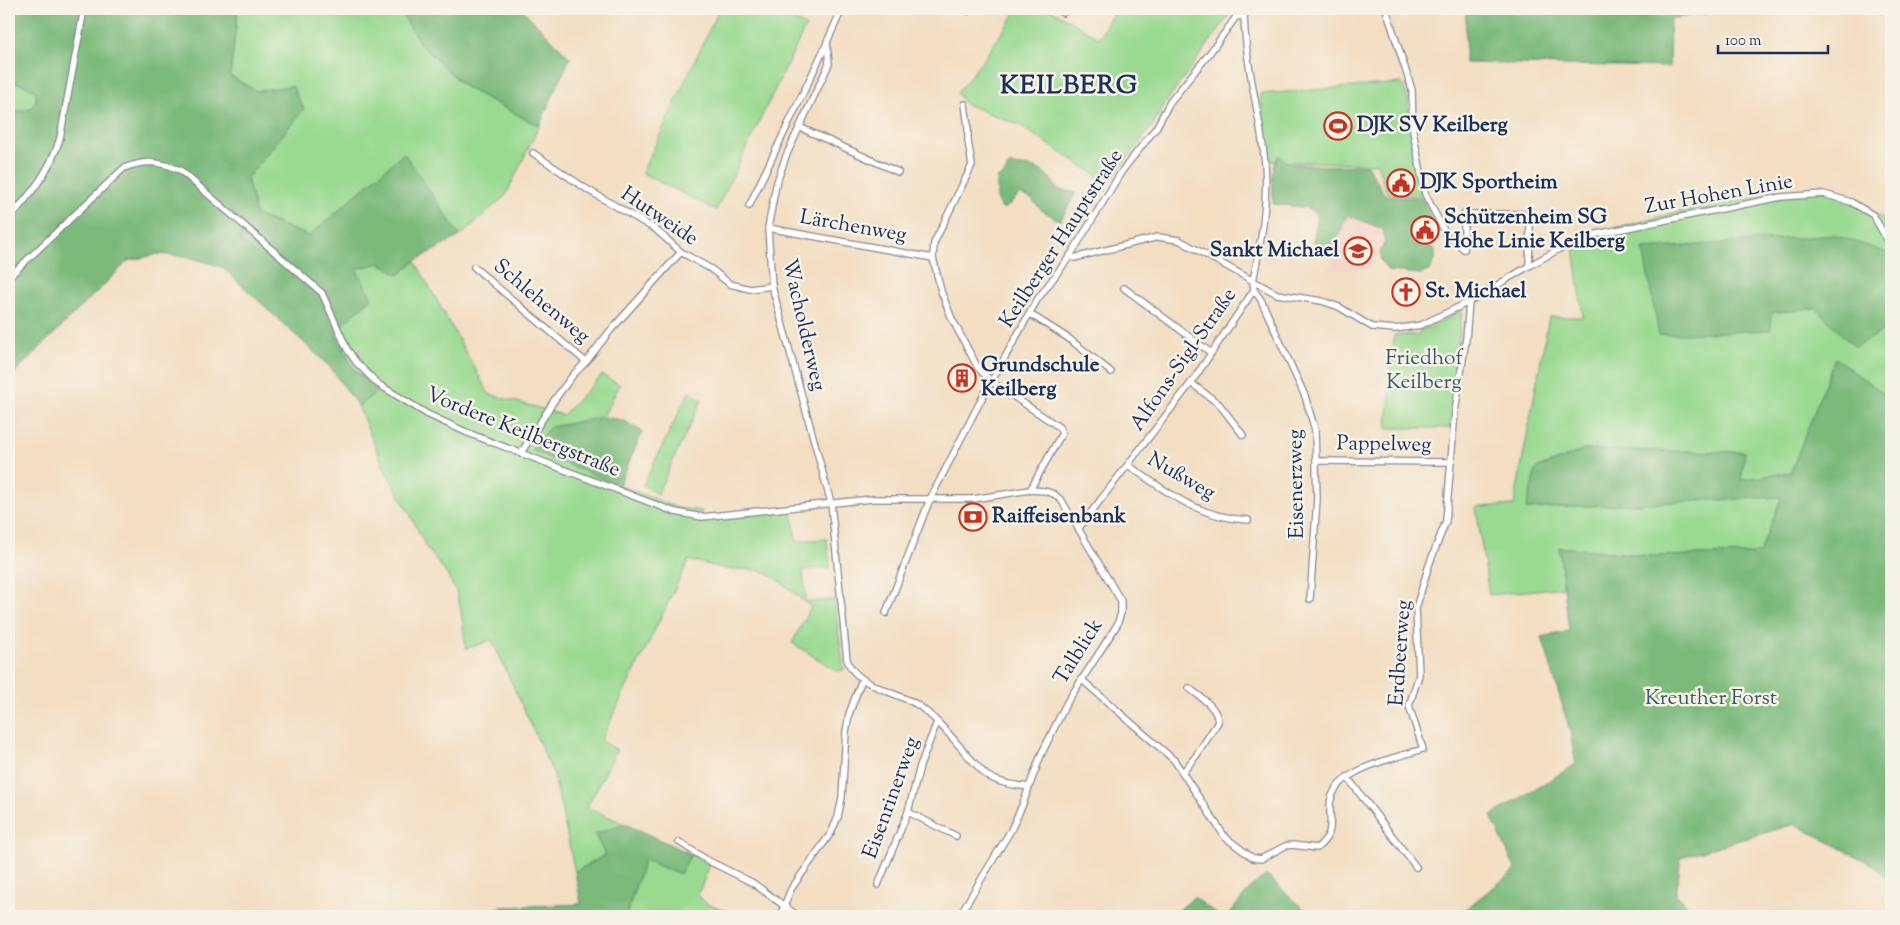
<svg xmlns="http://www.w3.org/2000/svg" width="1900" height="925" font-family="'Sorts Mill Goudy',serif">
	<rect width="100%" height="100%" fill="#f7f3e8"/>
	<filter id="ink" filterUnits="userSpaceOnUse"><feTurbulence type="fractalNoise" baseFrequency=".02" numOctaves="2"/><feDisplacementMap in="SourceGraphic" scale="10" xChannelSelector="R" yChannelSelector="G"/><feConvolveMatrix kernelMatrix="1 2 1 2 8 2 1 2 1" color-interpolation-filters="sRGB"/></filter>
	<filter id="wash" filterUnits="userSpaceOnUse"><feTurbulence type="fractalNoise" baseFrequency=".0096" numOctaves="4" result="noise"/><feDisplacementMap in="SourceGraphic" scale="20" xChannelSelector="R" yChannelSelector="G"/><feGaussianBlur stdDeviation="1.12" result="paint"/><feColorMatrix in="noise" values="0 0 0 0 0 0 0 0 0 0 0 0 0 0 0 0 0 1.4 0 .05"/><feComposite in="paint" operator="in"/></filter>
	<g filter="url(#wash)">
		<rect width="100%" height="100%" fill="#f3dec2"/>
		<polygon fill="#f6d1c5" points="1347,213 1393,231 1368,270 1329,270"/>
		<g fill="#99d990" stroke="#5a8477">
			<polygon points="238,9 400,9 421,45 463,86 539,126 506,195 460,236 404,154 309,236 256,215 247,178 304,109 291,86 256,91 230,76"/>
			<polygon points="719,9 783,9 782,15 806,26 716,210 642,173"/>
			<polygon points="1018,9 1050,9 1099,38 1115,9 1234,9 1166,102 1151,128 1108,183 1019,125 965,104 957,93 984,59"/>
			<polygon points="9,81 24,85 37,91 36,101 30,109 16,112 9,107"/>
			<polygon points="1402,83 1408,98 1413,154 1421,197 1387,193 1377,164 1270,161 1260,94"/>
			<polygon points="1832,190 1886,220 1891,219 1891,399 1835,358 1791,472 1741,480 1744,452 1584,450 1536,469 1526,509 1782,496 1760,554 1651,556 1560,547 1563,587 1489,595 1476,507 1514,505 1549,317 1583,317 1573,240 1670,214 1780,192"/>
			<polygon points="415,261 489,394 563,415 602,375 620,385 603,417 623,420 642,432 619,485 678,508 702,511 699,518 792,509 796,541 827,539 830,568 803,570 806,602 834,600 844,670 837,671 792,643 811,607 776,578 759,570 726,569 689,560 601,740 617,750 587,807 625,824 595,834 605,855 575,872 554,775 492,640 466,649 461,611 456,591 444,570 426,547 410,514 386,472 358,406 377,391 354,369 334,332 372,298 356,269 380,263 399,275"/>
			<polygon points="1462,309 1450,428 1387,428 1394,335 1417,335 1421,329 1432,327"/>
			<polygon points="689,392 702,400 657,494 643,485"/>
			<polygon points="691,854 710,865 698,895 707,904 737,916 626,916 644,859 680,873"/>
		</g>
		<g fill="#7ab97a" stroke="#4a746c">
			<polygon points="9,9 238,9 230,76 256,91 292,86 304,109 247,178 256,215 309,236 404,153 460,236 415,261 399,275 380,263 356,269 372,298 334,333 354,369 377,391 358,406 329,366 222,267 189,257 158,254 128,261 9,378 9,107 16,112 30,109 36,101 36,92 24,85 9,81"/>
			<polygon points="399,9 522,9 570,58 539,126 465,87 421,45"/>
			<polygon points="1466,9 1738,9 1670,19 1669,67 1465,63"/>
			<path d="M1279,155L1288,163L1328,166L1367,165L1385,195L1423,199L1433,221L1411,222L1413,238L1435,249V257L1430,270L1421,274L1388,271L1381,261L1380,252L1385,242L1383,229L1347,215L1334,249L1328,250L1313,243L1317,222L1316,213L1308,208L1273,204C1273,188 1270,169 1279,155Z"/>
			<path d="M1009,165C1034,167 1044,166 1057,189L1076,193L1060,221L1040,209L1032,199L1020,194L1006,208H1001L997,200V178L1003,176Z"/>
			<polygon points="1835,235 1891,254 1891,327 1854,347 1816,308 1771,313 1771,330 1659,335 1643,249"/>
			<polygon points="1835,358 1891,399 1891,883 1873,865 1795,824 1681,857 1676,894 1697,916 1456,916 1516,870 1491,816 1576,764 1570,731 1542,637 1569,631 1559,547 1651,556 1759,554 1782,497 1526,509 1536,469 1584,450 1745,452 1741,480 1791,472"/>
			<polygon points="602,417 623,420 642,432 619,485 531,450 550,427"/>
			<polygon points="625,824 691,854 680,874 644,860 626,916 470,916 501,907 581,904 575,872 605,855 595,834"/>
			<polygon points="1266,875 1312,916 1228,916 1251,887"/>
			<polygon points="1194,897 1219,916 1172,916"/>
		</g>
	</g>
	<g filter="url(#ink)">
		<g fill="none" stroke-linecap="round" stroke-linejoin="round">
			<g stroke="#878690" stroke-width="8">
				<g id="street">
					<path d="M842,9L827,42L829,64L786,156L776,185L768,228L772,286L831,503L847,660C856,686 894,691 916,704C942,721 963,753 986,775C1000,784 1013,785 1029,787"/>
					<polyline points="965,9 968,11"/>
					<polyline points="1055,9 1063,13 1067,9"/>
					<polyline points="1386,9 1412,90 1413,131 1425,194 1447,236 1464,249"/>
					<polyline points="965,104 968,127 968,141 972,165 934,243 933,258 941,291 952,319 978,368 992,382 1059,427 1062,433 1030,490"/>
					<polyline points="799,127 898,172"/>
					<polyline points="533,153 588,190 655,229 681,252 711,269 730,284 750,289 772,286"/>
					<polyline points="749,206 827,43"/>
					<path d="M9,219C31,193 50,172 60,138L84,9"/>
					<polyline points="768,228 933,258"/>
					<polyline points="1464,249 1464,214 1524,214 1530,222 1529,266"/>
					<polyline points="1070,256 1074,258 1158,237 1179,240 1277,294 1322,301 1339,307 1372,327 1395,329 1421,325 1469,302 1529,266 1561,248 1597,234 1781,197 1824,194 1851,202 1873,215 1891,246"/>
					<polyline points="474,267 586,362"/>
					<path d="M9,277L124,168C145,160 159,161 180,170L322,293L347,349L356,362L378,384L427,414L468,433L675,512L702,517L872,499H973L1030,490L1045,491L1054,494L1062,501L1121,601V613L1117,625L1066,704L1041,755L1022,806L1011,830L959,916"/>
					<polyline points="1124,288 1210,352"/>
					<polyline points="1254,290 1261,300 1305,396 1315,430 1317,499 1310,599"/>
					<polyline points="1030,314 1068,338 1111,372"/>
					<polyline points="1191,383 1219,404 1243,435"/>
					<polyline points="521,453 555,399 573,375 586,362 610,331 681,252"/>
					<polyline points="1317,461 1451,462"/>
					<path d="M1128,465C1167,492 1199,518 1248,520"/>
					<path d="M1078,529L1191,383L1254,290L1253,281C1261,242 1268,204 1265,164C1260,112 1244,61 1244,9"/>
					<polyline points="886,613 930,499 981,400 1037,300 1070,256 1122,171 1156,128 1170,102 1209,54 1236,17 1244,16"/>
					<path d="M1081,679L1174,760L1225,837L1242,850L1253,858L1261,859L1285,846L1292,845L1317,848C1334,833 1330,827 1330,806C1330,770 1395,758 1423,749L1409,706L1419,675L1416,608L1429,565L1446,521L1455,412L1466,339L1469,302"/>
					<path d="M1183,772L1196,756L1218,722C1217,706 1200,697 1189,688"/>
					<polyline points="1347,777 1416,867"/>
					<polyline points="908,812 956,836"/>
					<polyline points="679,842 707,860 753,883 798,916"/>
					<polyline points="878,885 908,812 920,766 937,722"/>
					<polyline points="780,916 791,889 831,833 838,817 842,797 846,732 849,714 862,679"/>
				</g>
			</g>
			<use href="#street" stroke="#fff" stroke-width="5.5"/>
		</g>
	</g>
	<defs>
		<g id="stadium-ring" transform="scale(1.4375)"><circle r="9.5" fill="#f7f3e8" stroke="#c8321e" stroke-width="1.5"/><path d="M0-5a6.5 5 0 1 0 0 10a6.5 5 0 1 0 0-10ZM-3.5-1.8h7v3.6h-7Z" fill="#c8321e"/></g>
		<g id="civic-ring" transform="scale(1.4375)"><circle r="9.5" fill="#f7f3e8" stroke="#c8321e" stroke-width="1.5"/><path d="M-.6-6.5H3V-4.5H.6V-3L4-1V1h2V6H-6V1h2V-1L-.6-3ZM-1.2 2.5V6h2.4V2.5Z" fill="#c8321e"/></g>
		<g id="school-ring" transform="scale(1.4375)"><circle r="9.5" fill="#f7f3e8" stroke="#c8321e" stroke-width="1.5"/><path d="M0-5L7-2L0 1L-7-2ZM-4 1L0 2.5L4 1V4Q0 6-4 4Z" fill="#c8321e"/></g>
		<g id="church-ring" transform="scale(1.4375)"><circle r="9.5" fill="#f7f3e8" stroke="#c8321e" stroke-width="1.5"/><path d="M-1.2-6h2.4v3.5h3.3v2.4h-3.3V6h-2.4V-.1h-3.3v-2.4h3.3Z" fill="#c8321e"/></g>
		<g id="building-ring" transform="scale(1.4375)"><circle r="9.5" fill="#f7f3e8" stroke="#c8321e" stroke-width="1.5"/><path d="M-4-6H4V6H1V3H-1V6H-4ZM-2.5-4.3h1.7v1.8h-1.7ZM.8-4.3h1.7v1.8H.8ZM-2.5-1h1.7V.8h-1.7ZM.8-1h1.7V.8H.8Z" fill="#c8321e"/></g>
		<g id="bank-ring" transform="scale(1.4375)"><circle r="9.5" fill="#f7f3e8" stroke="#c8321e" stroke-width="1.5"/><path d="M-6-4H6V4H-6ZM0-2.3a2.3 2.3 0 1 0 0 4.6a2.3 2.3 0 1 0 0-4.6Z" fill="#c8321e"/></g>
	</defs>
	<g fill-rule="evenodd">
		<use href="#stadium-ring" x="1338" y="126"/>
		<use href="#civic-ring" x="1401" y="183"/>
		<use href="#civic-ring" x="1425" y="230"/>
		<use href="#school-ring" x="1358" y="251"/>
		<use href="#church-ring" x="1406" y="292"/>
		<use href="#building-ring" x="962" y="378"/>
		<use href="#bank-ring" x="973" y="517"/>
	</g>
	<g text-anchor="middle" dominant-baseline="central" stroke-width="5" stroke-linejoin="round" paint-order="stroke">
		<g font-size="21" font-weight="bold" fill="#1b2f5e" stroke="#f7f3e8" text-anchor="start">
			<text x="1357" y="126">DJK SV Keilberg</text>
			<text x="1420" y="183">DJK Sportheim</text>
			<text x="1444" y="218">Schützenheim SG<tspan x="1444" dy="24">Hohe Linie Keilberg</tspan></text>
			<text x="1339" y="251" text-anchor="end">Sankt Michael</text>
			<text x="1425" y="292">St. Michael</text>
			<text x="981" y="366">Grundschule<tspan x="981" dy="24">Keilberg</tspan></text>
			<text x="992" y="517">Raiffeisenbank</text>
		</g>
		<g font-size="21" fill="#1b2f5e" stroke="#f7f3e8">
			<text transform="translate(1719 195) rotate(-10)">Zur Hohen Linie</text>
			<text transform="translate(659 217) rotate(34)">Hutweide</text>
			<text transform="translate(853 227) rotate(10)">Lärchenweg</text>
			<text transform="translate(1062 239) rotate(-57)">Keilberger Hauptstraße</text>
			<text transform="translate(541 302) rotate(40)">Schlehenweg</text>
			<text transform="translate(803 325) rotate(77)">Wacholderweg</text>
			<text transform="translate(1184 360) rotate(-55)">Alfons-Sigl-Straße</text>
			<text transform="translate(523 433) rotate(22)">Vordere Keilbergstraße</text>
			<text transform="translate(1384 445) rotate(1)">Pappelweg</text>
			<text transform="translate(1181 477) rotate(30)">Nußweg</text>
			<text transform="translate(1297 484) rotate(-91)">Eisenerzweg</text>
			<text transform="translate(1079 652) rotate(-58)">Talblick</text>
			<text transform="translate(1401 653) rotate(-86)">Erdbeerweg</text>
			<text transform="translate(892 798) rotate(-70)">Eisenrinerweg</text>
		</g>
		<g font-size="21" fill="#3a5a6a" stroke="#f7f3e8">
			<text x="1424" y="359">Friedhof<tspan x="1424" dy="24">Keilberg</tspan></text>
			<text x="1711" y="699">Kreuther Forst</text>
		</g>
		<g font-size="26" font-weight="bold" letter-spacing="1" fill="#1b2f5e" stroke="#f7f3e8">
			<text x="1069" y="86">KEILBERG</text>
		</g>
	</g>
	<rect width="1900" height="925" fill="none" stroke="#f7f3e8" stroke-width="30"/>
	<path d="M1718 45v8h110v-8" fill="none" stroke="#1b2f5e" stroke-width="2.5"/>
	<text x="1725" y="45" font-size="15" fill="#1b2f5e" stroke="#f7f3e8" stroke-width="4" paint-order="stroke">100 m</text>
</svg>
